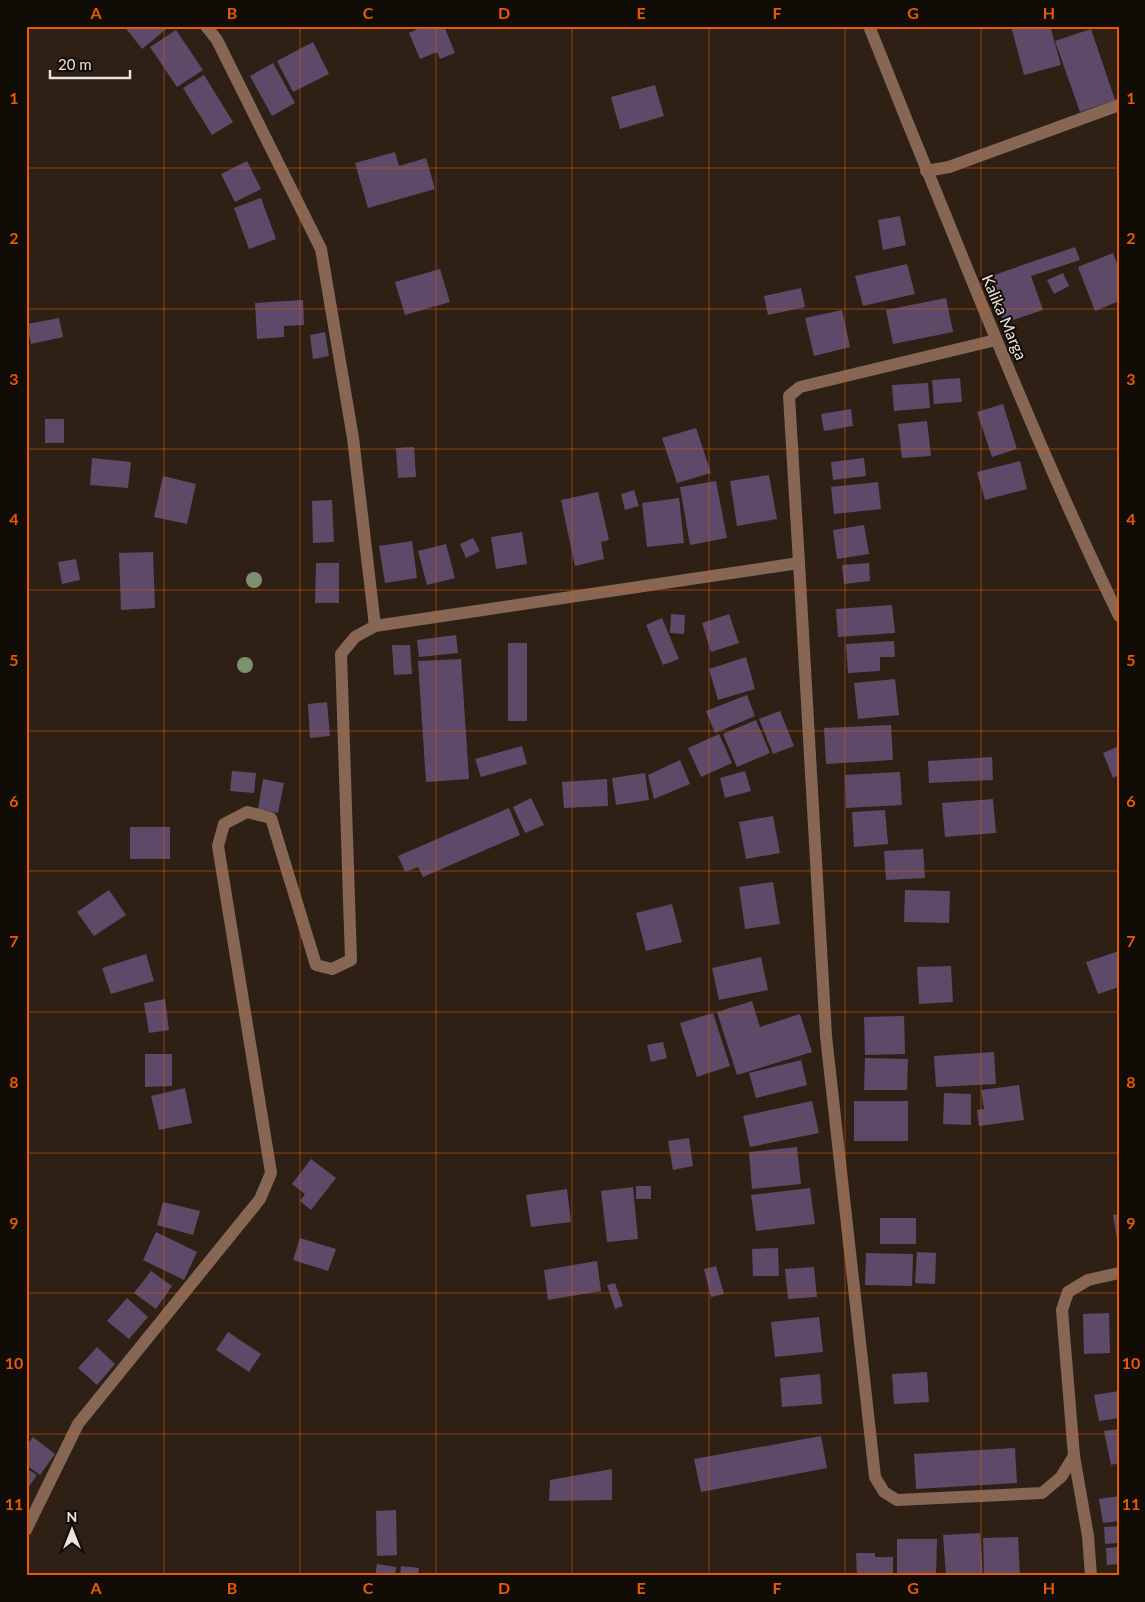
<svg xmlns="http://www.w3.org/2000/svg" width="1145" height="1602" font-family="Lato,sans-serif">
	<rect width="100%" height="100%" fill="#2f2015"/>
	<g fill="#5c4a68">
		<polygon points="124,26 170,26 142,49"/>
		<polygon points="424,26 444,26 455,53 440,59 437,52 420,59 409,33"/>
		<polygon points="1011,26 1050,26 1061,65 1024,75"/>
		<polygon points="1091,29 1115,100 1080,112 1055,41"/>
		<polygon points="176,30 203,70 177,87 150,47"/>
		<polygon points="313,42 329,74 293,92 277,61"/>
		<polygon points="273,63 295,103 272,116 250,76"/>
		<polygon points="204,75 233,122 212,135 183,88"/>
		<polygon points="655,85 664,116 620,129 611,97"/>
		<polygon points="395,152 399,166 426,158 435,189 368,208 355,163"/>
		<polygon points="247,161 261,189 235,202 221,174"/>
		<polygon points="261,198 276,239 249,249 234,208"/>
		<polygon points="900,216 906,245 883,250 878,220"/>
		<polygon points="1075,247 1080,260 1031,276 1043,310 1004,323 988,277"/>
		<polygon points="1113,253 1119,268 1119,301 1095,311 1078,267"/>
		<polygon points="907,264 915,294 863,306 855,276"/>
		<polygon points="440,269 450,302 405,315 395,282"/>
		<polygon points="1063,273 1069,286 1054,294 1047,280"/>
		<polygon points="801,288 805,307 768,315 764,296"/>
		<polygon points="946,298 953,332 893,344 886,310"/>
		<polygon points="303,300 304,325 284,326 284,337 257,339 255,303"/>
		<polygon points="842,310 850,347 814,356 805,318"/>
		<polygon points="59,318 63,337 31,344 27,324"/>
		<polygon points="325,332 329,356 313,359 310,335"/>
		<polygon points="960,378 962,402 934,404 932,380"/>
		<polygon points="928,383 930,408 894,411 892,385"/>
		<polygon points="1003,404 1017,449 992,457 977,412"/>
		<polygon points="851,409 853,426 824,431 821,414"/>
		<rect x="45" y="419" width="19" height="24"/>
		<polygon points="927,421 931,456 902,458 898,424"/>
		<polygon points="696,428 711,473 677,483 662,438"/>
		<polygon points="414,447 416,477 398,478 396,448"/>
		<polygon points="92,458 131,462 128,488 90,485"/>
		<polygon points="864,458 866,476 833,480 831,462"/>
		<polygon points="1020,461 1027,489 985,500 977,472"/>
		<polygon points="769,475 777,519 737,526 730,481"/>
		<polygon points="163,476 196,484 187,524 154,517"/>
		<polygon points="716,481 727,538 690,545 680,487"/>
		<polygon points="878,482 881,509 834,514 831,487"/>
		<polygon points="634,490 639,506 625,510 621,494"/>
		<polygon points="598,492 609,540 601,542 604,559 575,566 561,500"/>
		<polygon points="679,498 684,543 647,547 642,503"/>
		<polygon points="332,500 334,542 313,543 312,501"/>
		<polygon points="864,525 869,554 837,559 833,530"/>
		<polygon points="522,532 527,564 496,569 491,537"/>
		<polygon points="473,538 480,551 466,558 460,544"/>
		<polygon points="412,541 417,578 385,583 379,546"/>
		<polygon points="446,544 455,578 427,585 418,551"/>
		<polygon points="153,552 155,608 121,610 119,553"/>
		<polygon points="76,559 80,580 62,584 58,562"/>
		<polygon points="316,563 339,563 339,603 315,603"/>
		<polygon points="869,563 870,581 844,584 842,565"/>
		<polygon points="892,605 895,633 838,637 836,609"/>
		<polygon points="671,614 685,615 684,634 670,633"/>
		<polygon points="729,614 739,643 711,652 702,623"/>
		<polygon points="662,618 679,659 663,665 646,625"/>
		<polygon points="456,635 458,653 419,657 417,640"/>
		<polygon points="894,641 895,657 880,657 880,671 848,673 846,644"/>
		<rect x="508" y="643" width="19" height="78"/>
		<polygon points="392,645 410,645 412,674 394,675"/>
		<polygon points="746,657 755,689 718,700 709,669"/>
		<polygon points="461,659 469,779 426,782 418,661"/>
		<polygon points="895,679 899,715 858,719 854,683"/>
		<polygon points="747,695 755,716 715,733 706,711"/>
		<polygon points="327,702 330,736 310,738 308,704"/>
		<polygon points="780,711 794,746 773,754 759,719"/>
		<polygon points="756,720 770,753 737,767 723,734"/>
		<polygon points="891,725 893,760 826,764 824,728"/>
		<polygon points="719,734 732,763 701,777 688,748"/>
		<polygon points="522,746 527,764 481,777 475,759"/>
		<polygon points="1119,746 1119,775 1113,778 1103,753"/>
		<polygon points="992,757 993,780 929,783 928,761"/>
		<polygon points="680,760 690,784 654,799 648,775"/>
		<polygon points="232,771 256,773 254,793 230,791"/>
		<polygon points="745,771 751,791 725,798 720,778"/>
		<polygon points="900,772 902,805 846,808 845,775"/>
		<polygon points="645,773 649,800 616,805 612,778"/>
		<polygon points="263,779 284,783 278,813 258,809"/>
		<polygon points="607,779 608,806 564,808 562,782"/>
		<polygon points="531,798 544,825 525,833 513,807"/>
		<polygon points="993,799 996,833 945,837 942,803"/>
		<polygon points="509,808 520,835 423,877 418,867 405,872 398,856"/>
		<polygon points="885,810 888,844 854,847 852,812"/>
		<polygon points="773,816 780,853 746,859 739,822"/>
		<rect x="130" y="827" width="40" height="32"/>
		<polygon points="923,849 925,878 886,880 884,851"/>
		<polygon points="773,882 780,924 745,929 739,887"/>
		<polygon points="109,890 126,915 94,936 77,912"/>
		<polygon points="905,890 950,891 949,923 904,922"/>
		<polygon points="672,904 682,942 646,951 636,913"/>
		<polygon points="1119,951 1119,987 1098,994 1086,962"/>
		<polygon points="146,954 154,981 111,994 102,968"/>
		<polygon points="761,957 768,990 719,1000 712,968"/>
		<polygon points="951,966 953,1002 919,1004 917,967"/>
		<polygon points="165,999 169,1030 149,1033 144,1003"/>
		<polygon points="752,1001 760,1027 800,1014 812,1052 737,1075 717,1012"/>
		<polygon points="713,1013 730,1066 697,1077 680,1023"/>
		<polygon points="904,1016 905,1054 865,1055 864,1017"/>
		<polygon points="663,1042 667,1058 651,1062 647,1045"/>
		<polygon points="994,1052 996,1084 936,1087 934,1056"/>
		<polygon points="145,1054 172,1054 172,1086 145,1087"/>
		<polygon points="865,1058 908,1059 907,1090 864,1090"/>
		<polygon points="801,1060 807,1085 756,1098 749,1073"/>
		<polygon points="1019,1085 1024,1120 979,1126 977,1110 984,1109 981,1090"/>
		<polygon points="185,1088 192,1123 159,1130 151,1096"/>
		<polygon points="944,1093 971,1094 971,1125 943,1124"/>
		<polygon points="812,1101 819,1133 750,1147 743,1116"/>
		<rect x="854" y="1101" width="54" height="40"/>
		<polygon points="689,1138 693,1166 673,1170 668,1141"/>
		<polygon points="797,1147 801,1184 752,1189 749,1152"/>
		<polygon points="311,1159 336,1178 311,1210 300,1201 305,1194 292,1184"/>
		<rect x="636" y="1186" width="15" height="13"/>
		<polygon points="633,1187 638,1239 607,1242 601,1191"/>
		<polygon points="810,1188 815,1224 756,1231 751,1195"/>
		<polygon points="567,1189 571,1222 531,1227 526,1195"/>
		<polygon points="163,1202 200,1211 193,1235 157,1225"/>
		<polygon points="1119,1214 1119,1244 1118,1244 1113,1215"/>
		<rect x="880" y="1218" width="36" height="26"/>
		<polygon points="156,1232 197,1252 184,1280 143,1260"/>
		<polygon points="300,1238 336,1249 328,1271 293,1260"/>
		<polygon points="778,1248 779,1276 753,1276 752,1249"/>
		<polygon points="917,1252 936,1253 935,1284 915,1283"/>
		<polygon points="866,1253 913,1254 912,1286 865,1285"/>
		<polygon points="597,1261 601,1291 548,1300 544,1270"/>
		<polygon points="716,1266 724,1294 711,1297 704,1269"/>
		<polygon points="814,1267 817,1297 788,1299 785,1269"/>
		<polygon points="151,1271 172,1286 156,1309 134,1293"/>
		<polygon points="615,1283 623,1306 615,1309 607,1285"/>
		<polygon points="127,1298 148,1317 129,1339 107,1321"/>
		<polygon points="1109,1313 1110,1353 1084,1354 1083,1314"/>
		<polygon points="819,1317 823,1352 775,1357 771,1322"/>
		<polygon points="228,1332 261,1354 249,1372 216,1350"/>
		<polygon points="97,1347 115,1364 97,1385 78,1368"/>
		<polygon points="927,1372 929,1402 894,1404 892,1374"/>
		<polygon points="820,1374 822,1404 782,1407 780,1378"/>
		<polygon points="1119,1391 1119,1418 1099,1421 1094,1395"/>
		<polygon points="1119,1429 1119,1463 1111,1465 1104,1431"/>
		<polygon points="821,1436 827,1468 701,1492 694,1459"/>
		<polygon points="33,1437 55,1454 40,1475 26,1465 26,1446"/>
		<polygon points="1015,1448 1017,1483 916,1489 914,1454"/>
		<polygon points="26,1468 37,1475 26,1491"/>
		<polygon points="612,1469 612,1500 549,1501 550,1480"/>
		<polygon points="1119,1496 1119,1521 1103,1523 1099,1499"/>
		<polygon points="396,1510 397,1555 377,1556 376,1511"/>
		<polygon points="1119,1526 1119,1543 1105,1544 1104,1527"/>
		<polygon points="980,1533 983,1576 946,1576 943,1535"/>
		<polygon points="1018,1537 1020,1576 984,1576 983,1538"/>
		<polygon points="897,1539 937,1539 936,1576 897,1576"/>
		<polygon points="1119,1547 1119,1564 1107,1565 1106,1548"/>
		<polygon points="856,1553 875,1553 875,1557 893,1557 893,1576 857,1576"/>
		<polygon points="377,1564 396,1567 395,1576 375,1576"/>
		<polygon points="401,1566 419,1568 418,1576 400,1576"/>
	</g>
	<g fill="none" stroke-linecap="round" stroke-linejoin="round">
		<g stroke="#876653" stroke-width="12">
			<polyline points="206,26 217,40 321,249 353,438 375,626"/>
			<path d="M869,26C903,112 938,197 973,283C1019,395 1066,507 1119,616"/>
			<polyline points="926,171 949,167 1119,105"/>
			<polyline points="799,563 789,396 800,387 996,340"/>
			<polyline points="1074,1456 1088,1536 1091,1576"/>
			<polyline points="26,1530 78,1424 260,1199 271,1173 218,846 224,824 247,812 271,818 316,965 332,969 351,960 341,654 355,637 375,626 799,563 826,1036 875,1477 884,1492 897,1500 1042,1493 1061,1477 1074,1456 1062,1310 1068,1292 1088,1280 1119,1273"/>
		</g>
	</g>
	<g fill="#7d906f">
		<circle cx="254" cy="580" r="8"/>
		<circle cx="245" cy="665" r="8"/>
	</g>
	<path fill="none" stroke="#e8590c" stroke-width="1" stroke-opacity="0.55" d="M164,26V1576M300,26V1576M436,26V1576M572,26V1576M709,26V1576M845,26V1576M981,26V1576M26,168H1119M26,309H1119M26,449H1119M26,590H1119M26,731H1119M26,871H1119M26,1012H1119M26,1153H1119M26,1293H1119M26,1434H1119"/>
	<g text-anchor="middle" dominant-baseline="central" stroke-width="4" stroke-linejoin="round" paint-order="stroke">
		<g font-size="16" fill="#eee3dc" stroke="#120c07">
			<text transform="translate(1005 317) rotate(67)">Kalika Marga</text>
		</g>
	</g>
	<rect width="1145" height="1602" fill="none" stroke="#120c07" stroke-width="55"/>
	<g transform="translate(72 1530)" stroke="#120c07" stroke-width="4" paint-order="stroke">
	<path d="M0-4L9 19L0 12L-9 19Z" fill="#eee3dc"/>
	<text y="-8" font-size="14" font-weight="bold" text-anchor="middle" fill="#eee3dc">N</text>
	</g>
	<path d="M50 70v8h80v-8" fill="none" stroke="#eee3dc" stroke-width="2.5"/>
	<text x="58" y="70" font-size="15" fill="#eee3dc" stroke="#120c07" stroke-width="4" paint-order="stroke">20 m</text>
	<rect x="28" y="28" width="1090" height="1546" fill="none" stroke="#e8590c" stroke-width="2"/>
	<g font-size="16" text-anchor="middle" font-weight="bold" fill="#e8590c">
		<text x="96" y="19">A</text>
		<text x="232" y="19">B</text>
		<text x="368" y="19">C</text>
		<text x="504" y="19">D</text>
		<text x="641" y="19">E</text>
		<text x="777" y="19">F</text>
		<text x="913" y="19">G</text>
		<text x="1049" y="19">H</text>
		<text x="14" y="104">1</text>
		<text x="1131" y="104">1</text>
		<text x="14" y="244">2</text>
		<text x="1131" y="244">2</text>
		<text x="14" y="385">3</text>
		<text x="1131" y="385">3</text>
		<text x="14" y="525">4</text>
		<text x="1131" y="525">4</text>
		<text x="14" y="666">5</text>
		<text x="1131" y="666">5</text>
		<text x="14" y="807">6</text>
		<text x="1131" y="807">6</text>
		<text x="14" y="947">7</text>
		<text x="1131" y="947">7</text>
		<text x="14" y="1088">8</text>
		<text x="1131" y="1088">8</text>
		<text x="14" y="1229">9</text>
		<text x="1131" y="1229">9</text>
		<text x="14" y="1369">10</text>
		<text x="1131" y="1369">10</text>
		<text x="14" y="1510">11</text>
		<text x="1131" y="1510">11</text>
		<text x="96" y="1594">A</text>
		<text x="232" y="1594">B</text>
		<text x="368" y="1594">C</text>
		<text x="504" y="1594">D</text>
		<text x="641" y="1594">E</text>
		<text x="777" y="1594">F</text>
		<text x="913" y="1594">G</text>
		<text x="1049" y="1594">H</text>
	</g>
</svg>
